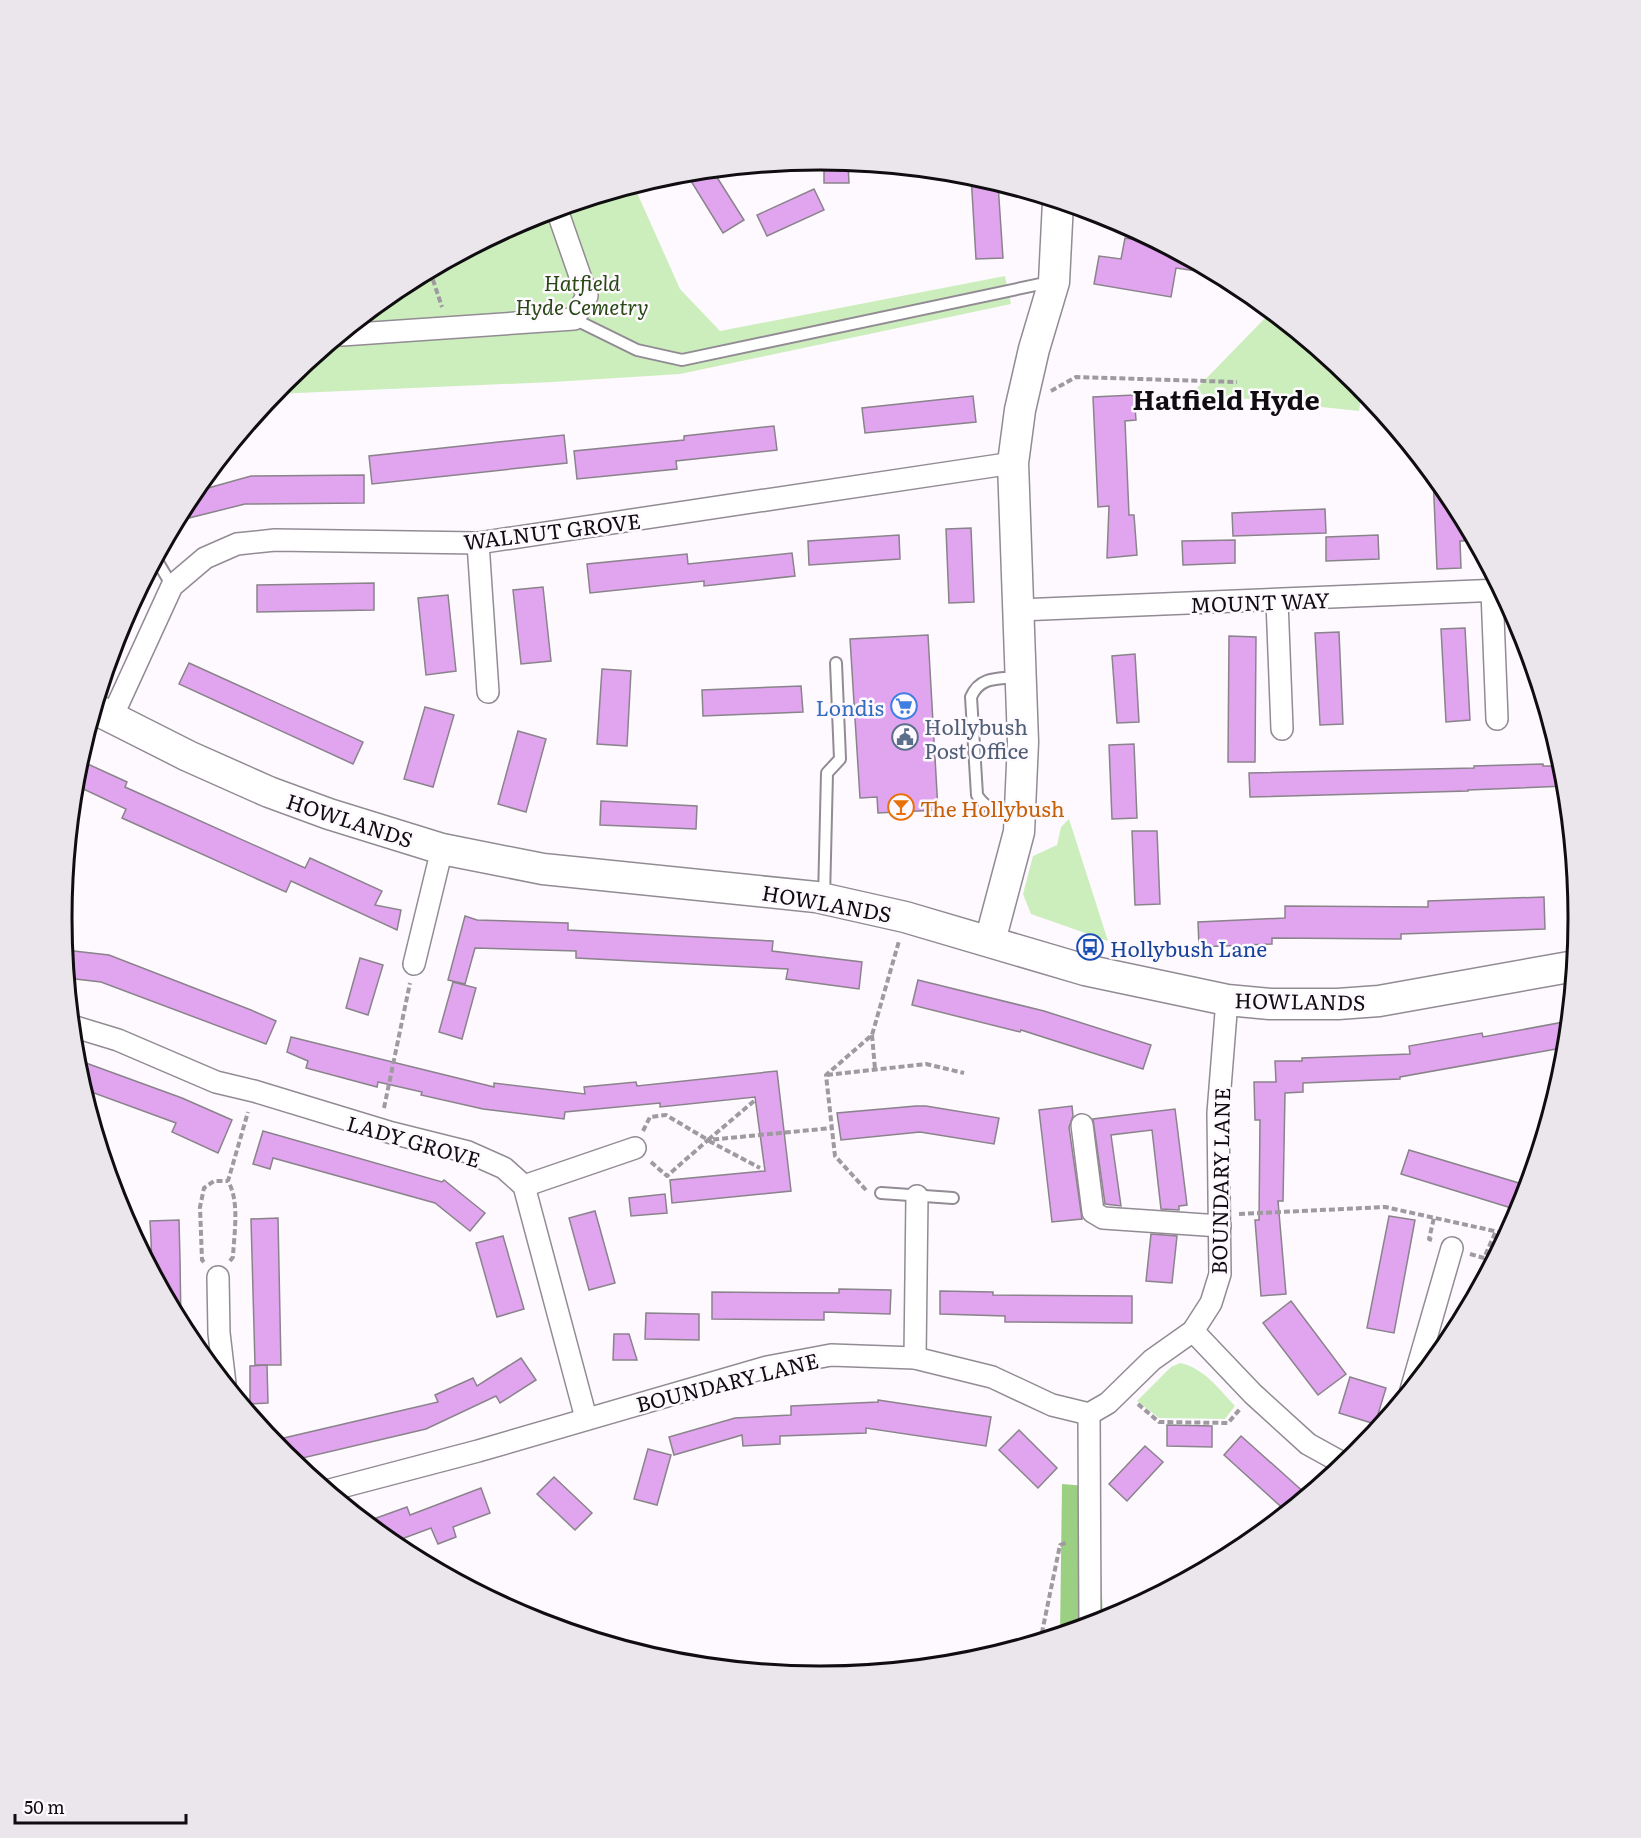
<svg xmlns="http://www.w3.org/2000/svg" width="1641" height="1838" font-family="Literata,serif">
	<rect width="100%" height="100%" fill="#fef9ff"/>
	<g fill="#cceebc">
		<polygon points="634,186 680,289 720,331 1005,276 1011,304 680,374 553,382 275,394 284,382 399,288 530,218"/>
		<polygon points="1271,312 1357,383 1362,389 1359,411 1192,393"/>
		<polygon points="1069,819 1108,941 1031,914 1023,894 1033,856 1057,845 1061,827"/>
		<path d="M1180,1363C1204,1368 1219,1389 1235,1406L1225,1419L1159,1418L1137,1401L1171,1367Z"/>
	</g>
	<polygon fill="#9bcf81" points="1062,1484 1098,1487 1103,1623 1060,1636"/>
	<g fill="#e0a5ee" stroke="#8a838b" stroke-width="1.5">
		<polygon points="824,160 848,163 849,183 824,183"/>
		<polygon points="713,171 744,220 723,233 686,173"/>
		<polygon points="971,175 998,184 1003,258 976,259"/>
		<polygon points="814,189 824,210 767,236 757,215"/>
		<polygon points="1125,238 1160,244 1211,271 1210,273 1176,268 1171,297 1094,284 1099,256 1121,259"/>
		<polygon points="1134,395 1136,420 1125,421 1129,515 1134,515 1137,555 1107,558 1109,506 1098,507 1093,397"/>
		<polygon points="973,396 976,422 865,433 862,408"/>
		<polygon points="774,426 777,450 676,461 677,469 577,479 574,451 684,440 684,436"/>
		<polygon points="564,435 567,463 372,484 369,456"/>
		<polygon points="364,475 364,503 245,504 177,521 194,492 251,476"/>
		<polygon points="1433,475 1452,498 1463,519 1464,541 1460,541 1461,568 1437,569"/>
		<polygon points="1325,509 1326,533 1233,536 1232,513"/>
		<polygon points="971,528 974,602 949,603 946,529"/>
		<polygon points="899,535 900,559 809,565 808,541"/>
		<polygon points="1378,535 1379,559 1326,561 1326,537"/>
		<polygon points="1235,540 1235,563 1183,565 1182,541"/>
		<polygon points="792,553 795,576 704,586 704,581 590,593 587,564 687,554 688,564"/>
		<polygon points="374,583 374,610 257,612 257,585"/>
		<polygon points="543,587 551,661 521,664 513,590"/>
		<polygon points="448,595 456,671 426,675 418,598"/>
		<polygon points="1465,628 1470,720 1446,722 1441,629"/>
		<polygon points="1339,632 1343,724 1320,725 1315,633"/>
		<polygon points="928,635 938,810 878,813 877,797 860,798 850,639"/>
		<polygon points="1229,636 1256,637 1255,762 1228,762"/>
		<polygon points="1135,654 1139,722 1117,723 1112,656"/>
		<polygon points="189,663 363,742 353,764 179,684"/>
		<polygon points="602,669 631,671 627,746 597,744"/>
		<polygon points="801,686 803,712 703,716 702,690"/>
		<polygon points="425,707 454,715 433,787 404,779"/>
		<polygon points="518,731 546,739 526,812 498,804"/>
		<polygon points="1134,744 1137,818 1112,819 1109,745"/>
		<polygon points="79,760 127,782 125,787 305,868 310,858 382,891 375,905 401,910 397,930 291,881 286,892 122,818 126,809 75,785"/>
		<polygon points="1543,764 1543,766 1563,766 1566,786 1468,790 1468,791 1250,797 1249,773 1474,768 1474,766"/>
		<polygon points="601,801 697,806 696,829 600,825"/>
		<polygon points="1132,831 1157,831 1160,904 1135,905"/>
		<polygon points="1544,897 1545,929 1401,934 1401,939 1272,938 1272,944 1199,947 1198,922 1285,918 1285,906 1428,907 1428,901"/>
		<polygon points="465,916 477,920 568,923 568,930 773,941 772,951 862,962 859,989 786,979 788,969 576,958 576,951 475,948 465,984 448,980"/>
		<polygon points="65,950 109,955 251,1010 276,1021 266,1044 101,982 67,978"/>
		<polygon points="360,958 383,965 368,1015 346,1008"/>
		<polygon points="918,980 1044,1011 1151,1045 1143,1069 1021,1030 1020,1032 912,1005"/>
		<polygon points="453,982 476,988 462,1039 439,1032"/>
		<polygon points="1569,1021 1567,1047 1400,1077 1400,1079 1303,1083 1303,1092 1285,1093 1283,1201 1278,1201 1286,1294 1261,1296 1255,1220 1259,1220 1260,1120 1255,1120 1254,1082 1276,1082 1275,1061 1302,1061 1302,1058 1410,1054 1409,1046 1482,1033 1483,1037"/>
		<polygon points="291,1037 494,1087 494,1083 585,1094 584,1087 636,1082 637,1086 777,1071 791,1191 672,1203 670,1180 765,1171 755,1097 660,1107 660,1103 565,1112 564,1119 483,1109 421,1095 422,1092 378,1082 377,1087 306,1068 308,1061 287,1052"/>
		<polygon points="75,1059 182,1098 232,1120 218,1153 172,1132 176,1123 83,1089"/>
		<polygon points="916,1106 926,1106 999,1118 994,1144 920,1132 841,1140 837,1113"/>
		<polygon points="1072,1106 1073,1116 1069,1127 1082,1219 1052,1222 1039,1110"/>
		<polygon points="1175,1109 1187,1205 1179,1206 1179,1210 1161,1209 1152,1130 1111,1135 1121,1206 1105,1204 1093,1119"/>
		<polygon points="263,1131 442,1182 444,1180 485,1213 470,1231 435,1203 273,1158 270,1169 253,1164"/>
		<polygon points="1409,1150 1529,1186 1521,1211 1401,1174"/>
		<polygon points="665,1194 667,1213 631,1216 629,1198"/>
		<polygon points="595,1211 615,1283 589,1290 569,1218"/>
		<polygon points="1389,1216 1415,1220 1394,1333 1367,1328"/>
		<polygon points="278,1218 281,1365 255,1365 251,1219"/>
		<polygon points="179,1220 180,1260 181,1325 152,1270 151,1240 150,1221"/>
		<polygon points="1151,1234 1177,1236 1172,1283 1146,1281"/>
		<polygon points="503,1236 524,1309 497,1317 476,1243"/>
		<polygon points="839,1289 891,1290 890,1314 824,1312 824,1320 712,1319 712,1292 839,1293"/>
		<polygon points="940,1291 993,1292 993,1295 1132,1296 1132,1323 1005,1322 1005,1316 940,1314"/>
		<polygon points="1291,1301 1346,1374 1318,1395 1263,1323"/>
		<polygon points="646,1313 699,1314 699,1340 645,1339"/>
		<polygon points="614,1334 629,1334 637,1360 613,1360"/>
		<polygon points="521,1358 536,1380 500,1403 496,1396 426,1429 290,1461 271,1441 438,1402 435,1395 473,1378 477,1386"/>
		<polygon points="267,1365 268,1403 250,1404 250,1366"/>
		<polygon points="1350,1377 1386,1388 1375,1424 1339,1413"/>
		<polygon points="878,1400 991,1417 986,1446 866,1428 866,1433 780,1436 780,1444 761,1445 743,1446 742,1435 674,1455 669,1437 735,1418 791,1415 791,1406 878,1402"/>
		<polygon points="1167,1425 1212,1426 1212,1447 1167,1446"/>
		<polygon points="1019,1430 1057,1468 1038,1488 999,1450"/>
		<polygon points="1241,1436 1287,1477 1308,1496 1288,1513 1224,1455"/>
		<polygon points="1145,1446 1163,1462 1127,1501 1109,1484"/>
		<polygon points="648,1449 671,1455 657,1505 634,1499"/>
		<polygon points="554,1477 592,1513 575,1530 537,1494"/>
		<polygon points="481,1488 490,1513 453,1527 456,1537 438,1544 431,1528 391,1543 365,1522 407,1507 410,1515"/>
	</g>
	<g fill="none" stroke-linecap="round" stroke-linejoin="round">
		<g stroke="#928b94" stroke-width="14">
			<g id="lane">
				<polyline points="574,319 637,350 682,360 1050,282"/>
				<polyline points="155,562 159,564 172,586"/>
				<path d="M1016,816C1000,812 986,810 977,795L971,697C980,676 998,679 1018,677"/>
				<polyline points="824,898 827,773 840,759 836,663"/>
				<polyline points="881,1193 953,1198"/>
			</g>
		</g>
		<g stroke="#928b94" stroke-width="24">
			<g id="street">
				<polyline points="342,335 574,319 587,296 557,210"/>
				<polyline points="478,543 488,692"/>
				<polyline points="1492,591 1497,719"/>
				<polyline points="1277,601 1282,729"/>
				<polyline points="1019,610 1501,590"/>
				<polyline points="112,717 172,586 205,558 237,544 275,540 478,543 1013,463"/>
				<polyline points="414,964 442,849"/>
				<polyline points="72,1026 118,1040 216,1082 254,1091 392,1133 468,1152 504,1168 524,1186 586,1418"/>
				<polyline points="1082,1125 1093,1212 1103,1218 1220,1226"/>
				<polyline points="524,1186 635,1148"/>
				<polyline points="218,1277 219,1333 225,1384"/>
				<polyline points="1193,1331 1253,1394 1308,1444 1346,1465"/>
				<polyline points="915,1358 917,1196"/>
				<polyline points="1411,1390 1452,1248"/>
				<polyline points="1089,1414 1090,1627"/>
				<polyline points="326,1491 478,1451 767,1367 831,1355 915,1358 992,1377 1052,1405 1089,1414 1108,1403 1152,1360 1193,1331 1211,1303 1220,1274 1218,1113 1227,1000"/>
			</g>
		</g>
		<g stroke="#928b94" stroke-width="33">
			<g id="secondary">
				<polyline points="95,709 188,756 269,792 329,814 442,849 543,869 816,897 905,917 1085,970 1227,1000 1270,1004 1338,1004 1379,1001 1575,966"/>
				<polyline points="990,941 1019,832 1023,742 1013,463 1020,410 1034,349 1054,282 1058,202"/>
			</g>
		</g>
		<g stroke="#9e9a9f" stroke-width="4" stroke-dasharray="6 3" stroke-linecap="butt">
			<polyline points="430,271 442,307"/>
			<polyline points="1051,391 1076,377 1237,382"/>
			<polyline points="872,1035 875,1069"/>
			<polyline points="827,1075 926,1064 964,1073"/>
			<polyline points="384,1108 410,983"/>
			<polyline points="643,1131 650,1117 666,1115 708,1140 754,1101"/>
			<polyline points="709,1141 760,1168"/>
			<polyline points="651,1162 667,1176 708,1140 832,1128"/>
			<polyline points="866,1190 835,1156 826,1075 872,1035 899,941"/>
			<polyline points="1239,1214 1385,1207 1508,1234"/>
			<polyline points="1432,1240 1429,1239 1434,1218"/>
			<polyline points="1470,1254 1484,1258 1496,1231"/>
			<path d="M230,1261L233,1257C234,1233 240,1202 228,1181L248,1112"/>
			<polyline points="204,1262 202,1260 200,1207 204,1188 214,1181 228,1181"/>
			<polyline points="1138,1404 1159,1422 1228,1423 1240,1409"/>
			<polyline points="1040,1642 1060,1545 1068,1542"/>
		</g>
		<use href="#lane" stroke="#fff" stroke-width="10"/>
		<use href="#street" stroke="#fff" stroke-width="21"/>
		<use href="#secondary" stroke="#fff" stroke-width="30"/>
	</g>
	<defs>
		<g id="supermarket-ring" transform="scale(1.35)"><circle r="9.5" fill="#fef9ff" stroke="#3f7fe0" stroke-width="1.5"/><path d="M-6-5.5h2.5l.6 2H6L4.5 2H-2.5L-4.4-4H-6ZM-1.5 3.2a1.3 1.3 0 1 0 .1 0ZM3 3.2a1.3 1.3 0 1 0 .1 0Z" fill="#3f7fe0"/></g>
		<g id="civic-ring" transform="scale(1.35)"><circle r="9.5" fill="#fef9ff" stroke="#5c6f8a" stroke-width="1.5"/><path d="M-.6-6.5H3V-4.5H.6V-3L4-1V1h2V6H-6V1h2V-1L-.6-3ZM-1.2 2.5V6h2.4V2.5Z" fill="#5c6f8a"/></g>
		<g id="bar-ring" transform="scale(1.35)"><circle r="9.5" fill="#fef9ff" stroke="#e8710a" stroke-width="1.5"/><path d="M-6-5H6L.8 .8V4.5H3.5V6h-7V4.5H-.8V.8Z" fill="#e8710a"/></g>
		<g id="bus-ring" transform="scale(1.35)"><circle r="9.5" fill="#fef9ff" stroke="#1a4fb4" stroke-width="1.5"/><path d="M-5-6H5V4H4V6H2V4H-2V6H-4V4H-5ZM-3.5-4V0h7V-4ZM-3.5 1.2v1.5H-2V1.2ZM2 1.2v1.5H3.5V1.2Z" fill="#1a4fb4"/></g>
	</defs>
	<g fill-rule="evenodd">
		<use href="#supermarket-ring" x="904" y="706"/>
		<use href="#civic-ring" x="905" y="737"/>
		<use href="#bar-ring" x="901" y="807"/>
		<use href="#bus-ring" x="1090" y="947"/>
	</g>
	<g text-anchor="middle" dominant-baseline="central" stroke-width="5" stroke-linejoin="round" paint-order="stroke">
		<g font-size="21" font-style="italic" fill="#274812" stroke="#fef9ff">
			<text x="582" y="281">Hatfield<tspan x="582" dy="24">Hyde Cemetry</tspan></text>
		</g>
		<g font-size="21" fill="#100d10" stroke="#fef9ff">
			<text transform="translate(552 530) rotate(-7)">WALNUT GROVE</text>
			<text transform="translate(1260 601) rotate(-2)">MOUNT WAY</text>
			<text transform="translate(350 819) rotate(18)">HOWLANDS</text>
			<text transform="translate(827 902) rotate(10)">HOWLANDS</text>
			<text transform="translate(1300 1000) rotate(1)">HOWLANDS</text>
			<text transform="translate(414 1140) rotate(16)">LADY GROVE</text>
			<text transform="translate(1219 1181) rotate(-89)">BOUNDARY LANE</text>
			<text transform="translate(727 1381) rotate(-14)">BOUNDARY LANE</text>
		</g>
		<g font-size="21" fill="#366cbe" stroke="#fef9ff" text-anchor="end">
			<text x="884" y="706">Londis</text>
		</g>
		<g font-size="21" fill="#4e5e75" stroke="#fef9ff" text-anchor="start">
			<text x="924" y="725">Hollybush<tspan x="924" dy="24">Post Office</tspan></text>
		</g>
		<g font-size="21" fill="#c56008" stroke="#fef9ff" text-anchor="start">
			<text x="920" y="807">The Hollybush</text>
		</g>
		<g font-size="21" fill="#164399" stroke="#fef9ff" text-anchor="start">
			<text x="1110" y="947">Hollybush Lane</text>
		</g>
		<g font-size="27" font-weight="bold" fill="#100d10" stroke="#fef9ff">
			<text x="1226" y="398">Hatfield Hyde</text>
		</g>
	</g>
	<path d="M0 0H1641V1838H0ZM72 918a748 748 0 1 1 1496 0a748 748 0 1 1-1496 0Z" fill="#ebe6ec" fill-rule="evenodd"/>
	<path fill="none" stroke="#100d10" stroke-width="3" d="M72 918a748 748 0 1 1 1496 0a748 748 0 1 1-1496 0Z"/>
	<path d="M15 1814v9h171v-9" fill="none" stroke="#100d10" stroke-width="3"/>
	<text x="24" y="1814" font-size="18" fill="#100d10" stroke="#fef9ff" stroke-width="4.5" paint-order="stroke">50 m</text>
</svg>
